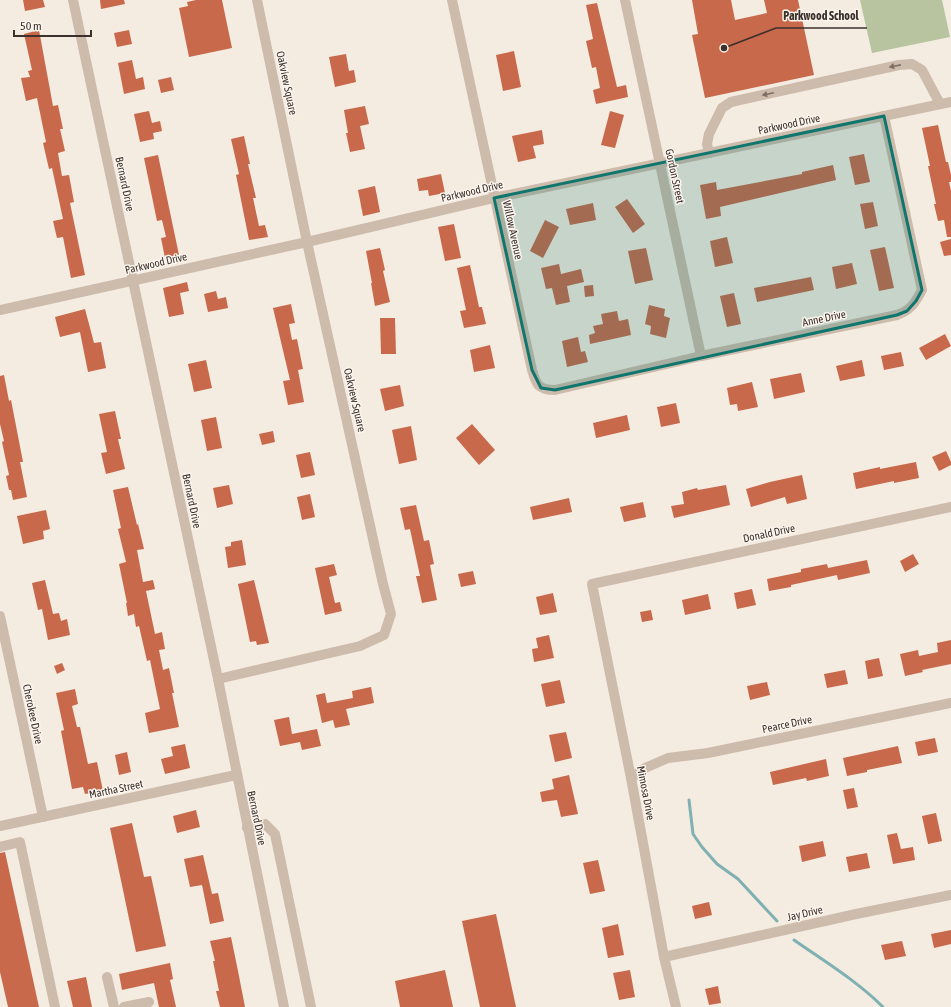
<svg xmlns="http://www.w3.org/2000/svg" width="951" height="1007" font-family="'Asap Condensed',sans-serif">
	<rect width="100%" height="100%" fill="#f4ebe1"/>
	<polygon fill="#b8c4a0" points="860,0 942,0 950,37 872,53"/>
	<g fill="none" stroke-linecap="round" stroke-linejoin="round">
		<g stroke="#7fb0b2" stroke-width="3">
			<polyline points="689,800 693,834 702,847 717,864 738,879 777,921"/>
			<path d="M794,940C824,961 857,981 883,1007"/>
		</g>
	</g>
	<g fill="#c8694b">
		<polygon points="23,0 43,0 45,7 25,11"/>
		<polygon points="100,0 124,0 125,4 101,9"/>
		<polygon points="196,0 222,0 232,48 189,57 179,8 188,6 187,2"/>
		<polygon points="692,0 731,0 735,20 767,13 764,0 798,0 814,75 705,98 692,35 698,34"/>
		<polygon points="597,3 617,87 626,85 628,97 596,104 593,90 600,88 596,67 592,68 586,41 593,39 586,5"/>
		<polygon points="39,30 53,106 58,105 63,129 60,129 65,151 58,153 62,176 69,175 74,202 70,203 85,275 71,278 63,237 57,238 53,221 63,219 52,168 49,169 43,143 46,142 37,98 26,101 21,78 30,77 28,71 32,70 24,34"/>
		<polygon points="129,30 132,44 117,47 114,33"/>
		<polygon points="514,51 521,87 503,91 496,55"/>
		<polygon points="346,54 349,71 354,70 356,82 335,87 329,57"/>
		<polygon points="132,60 136,79 143,77 145,89 124,94 118,63"/>
		<polygon points="171,77 174,90 161,93 158,80"/>
		<polygon points="365,106 369,124 360,126 365,149 350,152 346,133 348,133 344,110"/>
		<polygon points="149,111 152,123 160,121 162,131 153,133 154,139 140,142 134,114"/>
		<polygon points="610,111 624,115 615,148 601,145"/>
		<polygon points="938,125 946,162 948,162 951,175 951,182 949,182 951,191 951,237 947,237 944,220 938,221 934,204 936,204 928,166 930,166 922,128"/>
		<polygon points="542,130 544,144 533,146 536,158 518,162 512,136"/>
		<polygon points="244,136 250,164 248,164 256,198 253,198 259,226 265,225 268,237 249,240 236,175 239,174 231,139"/>
		<polygon points="864,154 870,182 855,185 849,157"/>
		<polygon points="158,155 179,255 165,258 161,238 166,237 162,220 157,221 144,158"/>
		<polygon points="833,165 836,180 720,207 721,216 706,219 700,185 716,182 717,190 802,174 802,172"/>
		<polygon points="441,174 445,193 429,196 428,190 419,191 417,179"/>
		<polygon points="375,186 380,212 363,216 358,190"/>
		<polygon points="627,199 645,224 633,233 615,207"/>
		<polygon points="873,202 878,226 865,229 860,204"/>
		<polygon points="593,203 596,220 570,225 566,209"/>
		<polygon points="545,220 559,227 543,258 530,251"/>
		<polygon points="454,224 461,258 445,261 438,227"/>
		<polygon points="727,237 733,263 715,267 710,241"/>
		<polygon points="951,239 951,255 944,256 940,242"/>
		<polygon points="885,247 894,288 879,291 870,250"/>
		<polygon points="380,248 385,270 383,271 390,302 375,306 371,283 372,283 366,251"/>
		<polygon points="646,248 653,280 635,284 628,251"/>
		<polygon points="852,263 857,284 836,289 832,267"/>
		<polygon points="559,264 561,274 581,269 584,282 567,286 570,302 556,305 552,288 546,289 541,268"/>
		<polygon points="470,265 479,307 482,307 486,324 464,328 460,311 466,310 457,268"/>
		<polygon points="811,277 814,290 757,302 754,288"/>
		<polygon points="187,282 189,291 180,293 184,314 169,317 163,288"/>
		<polygon points="593,285 594,296 585,297 584,286"/>
		<polygon points="216,291 218,299 226,297 228,308 208,312 204,294"/>
		<polygon points="734,293 741,324 727,327 720,296"/>
		<polygon points="291,304 295,323 289,324 292,340 297,339 303,369 298,370 304,402 288,405 283,381 290,380 273,308"/>
		<polygon points="649,305 665,309 664,316 670,318 666,338 650,334 651,326 645,324"/>
		<polygon points="85,309 94,343 101,342 106,368 88,372 80,332 60,337 55,317"/>
		<polygon points="617,311 619,321 628,319 631,335 590,344 589,335 595,333 593,326 603,324 601,314"/>
		<polygon points="380,318 395,318 396,354 381,354"/>
		<polygon points="945,334 951,346 926,360 919,348"/>
		<polygon points="578,337 581,352 585,351 588,362 567,367 562,341"/>
		<polygon points="490,345 495,368 474,372 470,350"/>
		<polygon points="901,352 904,366 884,370 881,356"/>
		<polygon points="206,360 212,388 194,392 188,364"/>
		<polygon points="862,360 865,376 840,381 836,366"/>
		<polygon points="801,373 805,392 774,399 770,379"/>
		<polygon points="4,375 9,401 11,400 23,462 20,462 27,497 13,500 11,490 9,490 6,476 9,475 2,442 4,441 0,424 0,376"/>
		<polygon points="752,382 758,407 738,411 737,404 730,405 727,388"/>
		<polygon points="400,385 404,406 385,411 380,389"/>
		<polygon points="676,403 680,423 661,427 657,407"/>
		<polygon points="115,411 121,439 118,439 125,469 106,474 101,453 107,452 99,414"/>
		<polygon points="627,415 630,430 596,438 593,423"/>
		<polygon points="216,417 222,448 207,451 201,420"/>
		<polygon points="472,424 495,450 479,465 456,438"/>
		<polygon points="411,426 417,460 399,464 392,430"/>
		<polygon points="273,431 275,442 262,445 259,434"/>
		<polygon points="946,451 951,462 951,465 939,471 932,457"/>
		<polygon points="310,452 315,475 301,478 296,455"/>
		<polygon points="916,462 919,478 894,483 894,481 856,489 853,473 880,467 880,469"/>
		<polygon points="802,475 807,499 787,504 785,497 751,507 746,489 770,482"/>
		<polygon points="229,485 233,504 217,508 213,488"/>
		<polygon points="726,485 730,505 674,518 671,506 684,504 682,492 697,488 698,490"/>
		<polygon points="128,487 137,525 138,524 144,549 137,550 143,582 153,580 155,589 146,591 155,634 162,632 165,649 159,650 163,670 169,668 174,693 172,693 179,727 149,733 145,713 160,709 150,660 147,661 139,626 136,627 134,614 128,616 126,603 127,603 119,564 126,562 118,529 121,528 113,490"/>
		<polygon points="310,494 315,517 302,520 297,497"/>
		<polygon points="569,498 572,512 533,520 530,507"/>
		<polygon points="643,502 646,517 624,522 620,507"/>
		<polygon points="416,505 424,541 429,540 434,564 430,565 437,600 422,603 416,576 420,576 410,529 405,530 400,508"/>
		<polygon points="46,510 50,529 43,531 44,539 23,544 17,516"/>
		<polygon points="242,540 246,565 228,568 225,547 231,546 231,542"/>
		<polygon points="913,554 919,564 905,572 900,561"/>
		<polygon points="867,560 870,573 838,580 837,575 791,585 791,587 769,591 767,579 801,572 801,569 827,564 828,568"/>
		<polygon points="334,564 337,575 329,577 335,603 340,602 342,611 325,615 315,568"/>
		<polygon points="473,571 476,584 461,587 458,574"/>
		<polygon points="45,580 53,614 59,613 61,621 67,619 70,635 48,640 42,609 38,610 32,583"/>
		<polygon points="254,580 269,643 257,645 256,641 250,642 238,584"/>
		<polygon points="752,589 756,605 737,609 734,593"/>
		<polygon points="553,593 557,612 540,615 536,597"/>
		<polygon points="708,594 711,609 685,615 682,600"/>
		<polygon points="651,610 653,620 642,622 640,612"/>
		<polygon points="549,635 554,658 534,662 532,649 538,648 536,638"/>
		<polygon points="951,640 951,664 922,670 923,672 905,676 900,654 918,650 919,656 938,652 937,643"/>
		<polygon points="879,658 883,676 868,679 865,661"/>
		<polygon points="62,663 65,670 57,674 54,666"/>
		<polygon points="845,670 848,684 827,688 824,674"/>
		<polygon points="560,680 565,703 546,707 541,684"/>
		<polygon points="767,682 770,695 750,700 747,686"/>
		<polygon points="371,687 374,703 346,709 350,725 335,728 333,720 322,723 316,695 325,693 327,703 353,698 352,691"/>
		<polygon points="75,689 78,704 72,706 77,727 80,727 88,764 97,762 103,791 85,794 83,787 72,789 61,731 64,730 56,693"/>
		<polygon points="289,717 292,734 317,729 321,746 302,750 300,742 280,746 274,720"/>
		<polygon points="566,732 572,758 555,762 549,735"/>
		<polygon points="935,738 938,752 918,756 915,742"/>
		<polygon points="185,744 190,768 165,774 161,759 173,756 171,747"/>
		<polygon points="898,746 902,763 867,770 867,772 847,776 843,758"/>
		<polygon points="127,752 131,772 119,775 115,755"/>
		<polygon points="826,759 829,776 807,781 806,778 773,785 770,772"/>
		<polygon points="569,775 578,814 561,817 557,800 542,802 540,792 554,789 552,779"/>
		<polygon points="854,788 858,807 847,809 843,790"/>
		<polygon points="196,810 200,827 177,833 173,816"/>
		<polygon points="936,813 942,841 928,844 922,816"/>
		<polygon points="132,823 144,877 151,876 166,946 136,952 110,828"/>
		<polygon points="897,833 901,849 913,847 915,860 893,864 887,835"/>
		<polygon points="823,841 826,856 802,862 799,846"/>
		<polygon points="5,852 39,1007 8,1007 0,972 0,853"/>
		<polygon points="867,853 870,868 849,872 846,857"/>
		<polygon points="203,855 212,894 218,893 224,921 210,924 202,885 190,887 184,859"/>
		<polygon points="598,860 605,891 590,894 583,863"/>
		<polygon points="709,902 712,915 695,919 692,906"/>
		<polygon points="496,914 516,1007 480,1007 462,921"/>
		<polygon points="618,924 624,955 608,958 602,928"/>
		<polygon points="951,930 951,944 934,948 931,934"/>
		<polygon points="231,937 238,971 245,1007 220,1007 216,991 219,991 213,961 215,961 210,941"/>
		<polygon points="902,941 906,956 885,960 881,945"/>
		<polygon points="170,963 173,979 170,980 176,1007 159,1007 154,983 122,990 119,974"/>
		<polygon points="445,970 453,1007 400,1007 395,981"/>
		<polygon points="630,970 635,997 619,1000 613,973"/>
		<polygon points="86,977 92,1007 73,1007 67,981"/>
		<polygon points="718,986 721,1003 709,1005 705,989"/>
	</g>
	<g fill="none" stroke-linecap="round" stroke-linejoin="round">
		<g stroke="#cdbbac" stroke-width="10">
			<polyline points="73,0 218,679 284,1007"/>
			<path d="M452,0L532,370C536,384 538,390 555,390L701,356L897,315C911,310 915,303 922,290L884,116"/>
			<polyline points="625,0 701,356"/>
			<polyline points="709,153 707,144 709,134 722,108 731,102 899,65 912,64 922,70 940,104"/>
			<polyline points="0,310 307,242 494,198 951,102"/>
			<polyline points="0,616 43,817"/>
			<polyline points="218,679 360,646 384,635 391,614 383,584 307,242 257,0"/>
			<polyline points="631,778 645,768 668,758 708,753 951,703"/>
			<polyline points="0,826 236,775"/>
			<polyline points="247,828 265,824 275,834 311,1007"/>
			<polyline points="0,847 20,842 55,1007"/>
			<polyline points="664,957 856,914 951,895"/>
			<polyline points="107,977 114,1007"/>
			<polyline points="124,1007 149,1002"/>
			<polyline points="676,1007 664,957 631,778 592,584 951,507"/>
		</g>
	</g>
	<defs><path id="oneway-solid" d="M-6-.8H1V-3.2L6.5 0L1 3.2V.8H-6Z"/></defs>
	<g fill="#7d6f65">
		<use href="#oneway-solid" transform="translate(895 66) rotate(169)"/>
		<use href="#oneway-solid" transform="translate(768 94) rotate(168)"/>
	</g>
	<path fill="#0f766e" fill-opacity="0.2" stroke="#0f766e" stroke-width="3" stroke-linejoin="round" d="M884,116L922,290L916,301L907,311L897,315L555,390L541,388L532,370L494,198Z"/>
	<g text-anchor="middle" dominant-baseline="central" stroke-width="3" stroke-linejoin="round" paint-order="stroke">
		<g font-size="11" fill="#3b302b" stroke="#fbf5ee">
			<text transform="translate(287 83) rotate(78)">Oakview Square</text>
			<text transform="translate(789 124) rotate(-12)">Parkwood Drive</text>
			<text transform="translate(675 176) rotate(78)">Gordon Street</text>
			<text transform="translate(125 184) rotate(78)">Bernard Drive</text>
			<text transform="translate(472 191) rotate(-13)">Parkwood Drive</text>
			<text transform="translate(513 230) rotate(78)">Willow Avenue</text>
			<text transform="translate(156 263) rotate(-13)">Parkwood Drive</text>
			<text transform="translate(824 318) rotate(-12)">Anne Drive</text>
			<text transform="translate(355 400) rotate(77)">Oakview Square</text>
			<text transform="translate(192 501) rotate(78)">Bernard Drive</text>
			<text transform="translate(769 533) rotate(-12)">Donald Drive</text>
			<text transform="translate(33 714) rotate(78)">Cherokee Drive</text>
			<text transform="translate(787 724) rotate(-12)">Pearce Drive</text>
			<text transform="translate(116 789) rotate(-12)">Martha Street</text>
			<text transform="translate(646 793) rotate(79)">Mimosa Drive</text>
			<text transform="translate(257 818) rotate(78)">Bernard Drive</text>
			<text transform="translate(805 913) rotate(-13)">Jay Drive</text>
		</g>
	</g>
	<path fill="none" stroke="#3b302b" stroke-width="1.5" d="M724 48L776 28H867"/>
	<circle fill="#3b302b" stroke="#fbf5ee" stroke-width="1.5" cx="724" cy="48" r="4"/>
	<g font-size="12" text-anchor="middle" font-weight="bold" fill="#3b302b" stroke="#fbf5ee" stroke-width="3" stroke-linejoin="round" paint-order="stroke">
		<text x="821" y="20">Parkwood School</text>
	</g>
	<path d="M14 30v6h77v-6" fill="none" stroke="#3b302b" stroke-width="2"/>
	<text x="20" y="30" font-size="12" fill="#3b302b" stroke="#fbf5ee" stroke-width="3" paint-order="stroke">50 m</text>
</svg>
